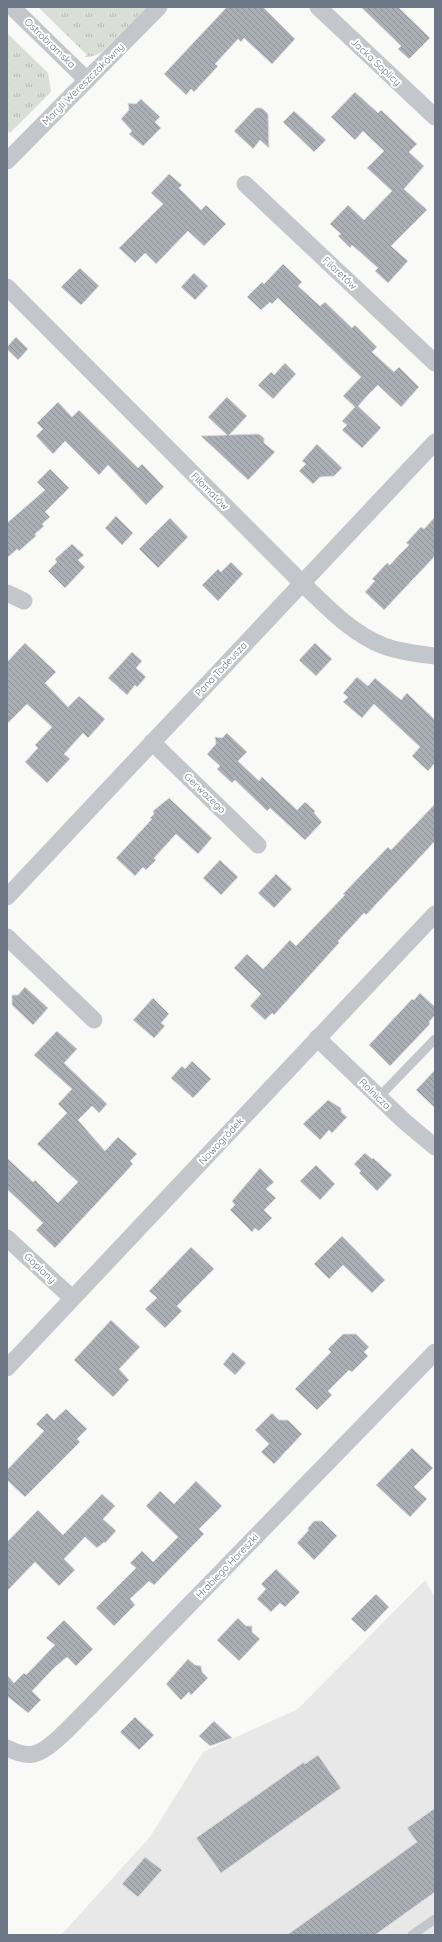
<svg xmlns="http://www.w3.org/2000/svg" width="442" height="1942" font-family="Quicksand,sans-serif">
	<defs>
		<pattern id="grass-tufts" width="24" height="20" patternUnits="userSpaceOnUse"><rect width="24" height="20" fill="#d9ded7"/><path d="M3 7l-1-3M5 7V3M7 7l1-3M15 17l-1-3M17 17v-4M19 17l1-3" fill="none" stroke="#b4b9b4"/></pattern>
		<pattern id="building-back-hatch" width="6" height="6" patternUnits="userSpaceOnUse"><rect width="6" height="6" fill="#a9afb5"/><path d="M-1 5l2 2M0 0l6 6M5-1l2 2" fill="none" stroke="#8e9399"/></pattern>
	</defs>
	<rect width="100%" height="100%" fill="#f9f9f7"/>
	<polygon fill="#e7e8e7" points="425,1580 435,1597 435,1935 61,1935 150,1837 203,1752 298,1709"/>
	<g fill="url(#grass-tufts)">
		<polygon points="38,7 147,7 102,52 94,56 85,57 87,55"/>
		<polygon points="7,33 48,73 51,92 10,133 7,130"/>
	</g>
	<g fill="url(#building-back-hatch)" stroke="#dbdbd9">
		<polygon points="227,7 263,7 295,39 272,64 244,38 241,42 238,39 215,64 218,66 194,92 191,89 186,95 164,74"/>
		<polygon points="361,7 398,7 430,38 409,59 398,49 401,46"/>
		<polygon points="355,92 378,113 381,110 417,144 409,152 424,166 404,189 427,210 391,246 408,261 388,283 375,271 378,268 352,245 350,248 338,236 341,234 330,224 348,205 364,220 392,191 367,168 384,151 363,131 355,140 331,117"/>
		<polygon points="141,99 160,117 155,122 161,128 143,146 129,134 132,131 121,119 129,110 128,103 136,104"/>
		<polygon points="256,108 262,108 268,114 269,148 260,140 253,149 234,131"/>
		<polygon points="294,111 326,140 314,152 283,122"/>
		<polygon points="169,174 182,185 179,188 201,210 206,205 226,224 204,246 188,231 156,264 145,253 135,263 119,248 163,204 151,193"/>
		<polygon points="283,264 302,282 298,286 320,306 325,302 352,328 355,325 377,347 372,352 394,372 399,367 419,387 401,407 378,385 368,395 358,406 381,428 362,448 342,430 347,425 342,421 355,407 343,396 361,377 278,298 272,304 270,302 261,310 247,297 262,282 264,284"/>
		<polygon points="80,268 99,286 81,305 61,287"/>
		<polygon points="194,273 208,286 195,300 181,287"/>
		<polygon points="16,337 28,349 18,360 7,349 7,347"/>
		<polygon points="285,363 296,374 273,399 258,385 271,372 274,375"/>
		<polygon points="227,397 247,416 229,435 259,434 264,438 264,443 275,452 248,480 201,436 227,435 208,417"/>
		<polygon points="58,402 72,417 79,410 138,468 142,464 164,487 146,505 108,465 99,475 65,441 53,454 36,436 43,429 37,423"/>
		<polygon points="317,444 342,468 334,476 320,477 313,484 299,471 306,464 302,461"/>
		<polygon points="50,469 69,488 45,512 50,517 42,524 44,526 35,534 36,536 19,551 17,549 7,558 7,523 45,490 37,482"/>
		<polygon points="116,516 133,533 122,545 105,528"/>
		<polygon points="435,517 435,556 384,610 365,592 375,581 372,579 387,563 390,565 399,555 409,545 406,543 421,527 424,529"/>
		<polygon points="170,518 188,537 158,568 139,549"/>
		<polygon points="72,544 84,555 78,560 85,567 65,588 48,571 57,562 55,559"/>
		<polygon points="231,562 243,574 218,601 202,585 218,569 221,572"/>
		<polygon points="25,643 56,672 45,683 68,707 79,696 105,719 88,738 83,733 64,754 70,759 47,783 25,762 38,748 35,745 52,727 27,704 7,724 7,662"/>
		<polygon points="315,643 332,659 316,676 299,660"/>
		<polygon points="132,652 142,661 136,668 146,677 137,687 135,685 127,695 108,678"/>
		<polygon points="357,677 368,686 375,678 401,700 407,693 435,720 435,763 428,771 412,756 420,747 374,704 362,718 343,702 348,697 343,693"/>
		<polygon points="227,733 247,752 238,761 259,781 262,777 297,810 305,802 315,811 314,813 322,822 305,840 270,808 267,811 235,780 232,783 217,769 220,766 207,754 216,744 215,737 222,738"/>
		<polygon points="169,798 212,838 198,854 176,834 154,858 156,860 146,870 143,867 135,876 116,858 152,819 150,818 154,814 153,811"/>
		<polygon points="435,804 435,841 366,915 364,913 338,941 339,943 274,1015 272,1013 265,1020 250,1006 261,994 234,968 247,954 263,969 290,940 296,946 345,895 343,894 388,847 391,850"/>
		<polygon points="220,860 238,877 221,895 203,878"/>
		<polygon points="276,874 292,889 274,908 258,893"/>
		<polygon points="25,987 48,1008 33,1025 12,1005 12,995 18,995"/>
		<polygon points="420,993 435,1007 435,1015 429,1022 430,1024 390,1066 369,1045 412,999 414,1000"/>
		<polygon points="153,998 169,1014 161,1023 165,1026 154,1038 133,1020"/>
		<polygon points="57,1031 77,1049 64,1063 107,1104 99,1113 92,1106 78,1120 105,1151 118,1137 137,1154 130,1161 133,1164 55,1248 36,1230 43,1223 7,1189 7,1158 33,1182 35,1180 58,1203 78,1182 37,1144 67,1113 58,1104 72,1089 34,1055"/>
		<polygon points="192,1061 211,1079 193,1098 171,1078 182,1066 185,1069"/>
		<polygon points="435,1070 435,1108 416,1090"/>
		<polygon points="328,1100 341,1108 341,1112 347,1117 332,1133 329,1130 320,1140 303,1124"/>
		<polygon points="365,1153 372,1159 373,1158 392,1175 377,1191 359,1173 361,1171 354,1164"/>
		<polygon points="316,1165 335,1184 320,1200 300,1181"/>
		<polygon points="260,1168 274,1182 266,1189 276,1198 264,1210 272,1218 259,1231 255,1228 252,1232 230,1210 235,1205 232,1201"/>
		<polygon points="342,1236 385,1280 372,1293 343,1265 329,1279 314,1264"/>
		<polygon points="191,1247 214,1269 177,1306 182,1311 165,1328 145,1309 157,1298 149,1291"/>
		<polygon points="111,1320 140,1347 119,1369 129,1380 113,1397 74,1360"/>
		<polygon points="343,1334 356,1334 369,1347 364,1352 368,1356 352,1372 349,1370 328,1391 332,1395 317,1410 295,1389 331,1352 328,1349"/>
		<polygon points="233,1352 246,1363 235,1375 223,1364"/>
		<polygon points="66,1409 87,1429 77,1439 80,1442 25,1497 7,1480 7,1470 44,1431 36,1424 47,1413 54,1420"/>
		<polygon points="272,1413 279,1420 288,1420 302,1434 274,1464 261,1452 269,1444 255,1430"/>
		<polygon points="412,1448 433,1468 414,1487 427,1499 410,1517 376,1485"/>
		<polygon points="196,1481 222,1506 199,1529 204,1534 154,1585 149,1581 130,1599 135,1605 114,1626 96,1608 136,1568 130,1563 142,1551 153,1562 178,1537 146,1506 160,1491 174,1504"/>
		<polygon points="102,1494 115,1506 103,1519 116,1531 105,1543 104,1542 97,1548 85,1537 64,1559 75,1570 59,1586 35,1562 7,1591 7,1542 38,1510 63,1535"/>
		<polygon points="314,1521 322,1521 337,1536 314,1560 297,1543 308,1531 308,1528"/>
		<polygon points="276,1569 300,1592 285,1607 280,1603 271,1612 257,1599 266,1589 261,1584"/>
		<polygon points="376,1594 389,1607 365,1632 351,1619"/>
		<polygon points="238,1618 246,1626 252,1626 252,1632 260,1639 239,1661 217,1640"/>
		<polygon points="64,1620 93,1649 76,1666 67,1657 55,1667 32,1691 41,1700 28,1713 7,1696 7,1675 14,1683 24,1673 26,1675 55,1645 46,1638"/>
		<polygon points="188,1659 195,1665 201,1666 202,1672 208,1678 191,1695 189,1692 181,1700 166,1684"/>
		<polygon points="135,1717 154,1735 139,1750 120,1732"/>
		<polygon points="214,1721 232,1738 210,1746 199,1736"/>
		<polygon points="318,1755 341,1788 221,1873 196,1838 304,1762 305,1764"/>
		<polygon points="435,1808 435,1892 375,1935 287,1935 417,1842 407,1828"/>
		<polygon points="145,1857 162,1870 138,1897 122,1884"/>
	</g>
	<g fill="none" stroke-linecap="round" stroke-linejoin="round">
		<g stroke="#c3c6ca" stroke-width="9">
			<polyline points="379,1097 435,1039"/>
			<polyline points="412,1935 435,1919"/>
		</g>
		<g stroke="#c3c6ca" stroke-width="17">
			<polyline points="12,7 87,80"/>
			<polyline points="318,7 435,117"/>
			<polyline points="7,161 159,7"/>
			<polyline points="245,184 435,363"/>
			<path d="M7,287L302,583C326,606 352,634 384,646C400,652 418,654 435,656"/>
			<polyline points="7,593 24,601"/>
			<polyline points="152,742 258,845"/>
			<polyline points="7,897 435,442"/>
			<polyline points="7,937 94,1020"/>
			<polyline points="317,1038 404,1121 435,1147"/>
			<polyline points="7,1238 72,1298"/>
			<polyline points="7,1368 435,914"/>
			<path d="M7,1748C15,1752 25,1756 34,1754C51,1750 76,1720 89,1708L435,1352"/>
		</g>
	</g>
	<g text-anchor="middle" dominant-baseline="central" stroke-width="4" stroke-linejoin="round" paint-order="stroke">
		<g font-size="10" fill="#6c7785" stroke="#fff">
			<text transform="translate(50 43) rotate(44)">Ostrobramska</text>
			<text transform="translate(376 62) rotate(43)">Jacka Soplicy</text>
			<text transform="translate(83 84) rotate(-45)">Maryli Wereszczakówny</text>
			<text transform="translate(340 273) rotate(43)">Filaretów</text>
			<text transform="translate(210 491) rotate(45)">Filomatów</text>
			<text transform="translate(221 669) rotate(-47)">Pana Tadeusza</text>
			<text transform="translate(205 793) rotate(44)">Gerwazego</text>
			<text transform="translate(375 1094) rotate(44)">Rolnicza</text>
			<text transform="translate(221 1141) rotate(-47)">Nowogródek</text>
			<text transform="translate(40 1268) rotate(43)">Goplany</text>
			<text transform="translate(227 1566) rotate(-46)">Hrabiego Horeszki</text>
		</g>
	</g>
	<rect width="442" height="1942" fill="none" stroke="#6c7785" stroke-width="16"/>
</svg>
